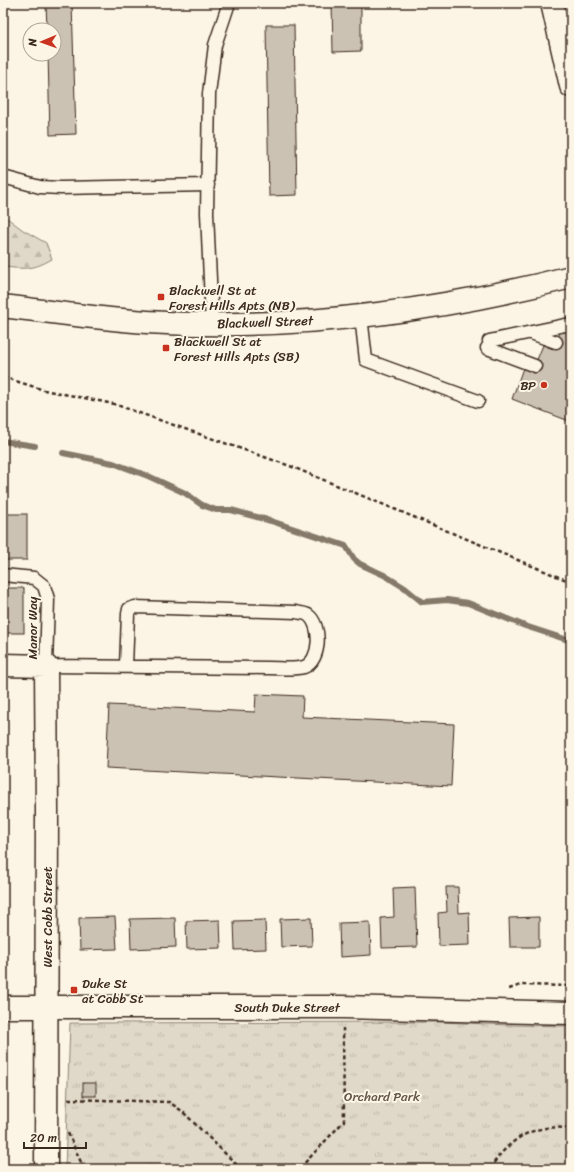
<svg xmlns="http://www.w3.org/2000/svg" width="574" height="1172" font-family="Sriracha,sans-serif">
	<defs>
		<pattern id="forest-firs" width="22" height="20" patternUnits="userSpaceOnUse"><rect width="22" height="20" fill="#e0d8c8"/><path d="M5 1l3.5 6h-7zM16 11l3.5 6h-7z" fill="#c1baab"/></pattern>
		<pattern id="park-tufts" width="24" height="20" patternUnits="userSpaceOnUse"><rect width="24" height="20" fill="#e0d8c8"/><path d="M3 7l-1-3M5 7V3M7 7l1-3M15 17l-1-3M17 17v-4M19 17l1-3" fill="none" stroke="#c1baab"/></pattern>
	</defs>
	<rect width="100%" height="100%" fill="#fcf5e5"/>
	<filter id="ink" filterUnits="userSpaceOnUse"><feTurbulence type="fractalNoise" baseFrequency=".025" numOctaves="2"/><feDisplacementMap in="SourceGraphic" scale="8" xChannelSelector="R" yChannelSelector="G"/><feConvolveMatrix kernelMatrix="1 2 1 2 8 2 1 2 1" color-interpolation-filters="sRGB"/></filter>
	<g filter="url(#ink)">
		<path fill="url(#forest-firs)" stroke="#8e8173" d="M3,215L23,230L46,243L52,259C33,270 25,269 3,267Z"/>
		<polygon fill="url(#park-tufts)" stroke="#8e8173" points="440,1022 510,1025 571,1026 571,1169 65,1169 70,1023"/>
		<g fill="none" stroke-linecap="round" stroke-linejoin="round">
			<g stroke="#85796b" stroke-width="6">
				<polyline points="3,441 35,446"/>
				<polyline points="63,453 113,463 148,476 185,493 202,505 216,510 231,510 271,521 346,546 354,559 360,564 384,575 405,588 422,602 447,600 468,603 525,626 571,641"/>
			</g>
		</g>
		<g fill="#ccc2b3" stroke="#3b2a1e">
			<polygon points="46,3 72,3 76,134 50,135 48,54 54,54 54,30 47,30"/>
			<polygon points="332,3 361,3 361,51 333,52"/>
			<polygon points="266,25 294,25 297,195 269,196"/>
			<polygon points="562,328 571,331 571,415 569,421 512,399 523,368 532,372 543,345 553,349"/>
			<rect x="3" y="514" width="24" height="46"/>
			<rect x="3" y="588" width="21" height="45"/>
			<polygon points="256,694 303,696 302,717 454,724 451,786 106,768 109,705 255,712"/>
			<polygon points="415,887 417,947 382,948 381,918 394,917 393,888"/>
			<polygon points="446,887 458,887 459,913 469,912 470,945 439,946 438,913 447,912"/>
			<polygon points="115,917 117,949 80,950 79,918"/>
			<polygon points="539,917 539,947 510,947 509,918"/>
			<polygon points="175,918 176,947 131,949 130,919"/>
			<polygon points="311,918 312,946 281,947 280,919"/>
			<polygon points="220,920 221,948 187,949 186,921"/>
			<polygon points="265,920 266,949 235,950 234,921"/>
			<polygon points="370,922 371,955 340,957 339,923"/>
			<rect x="83" y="1083" width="13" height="13"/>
		</g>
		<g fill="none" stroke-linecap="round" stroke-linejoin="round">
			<g stroke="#3b2a1e" stroke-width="15">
				<g id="lane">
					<polyline points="3,177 40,187 61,188 208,185"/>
					<polyline points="361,316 366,360 478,401"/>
					<polyline points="212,324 207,213 209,94 215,45 229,3"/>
					<polyline points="531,333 556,342"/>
					<polyline points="489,341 565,325 571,326"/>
					<polyline points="487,348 535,366"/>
					<path d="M3,575L34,578L44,586L48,599L46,666L269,668C280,668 293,670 304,667C321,661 322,625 308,615C305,613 299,613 296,612L135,607L129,609L128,614L126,666"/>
				</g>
			</g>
			<g stroke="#3b2a1e" stroke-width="25">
				<polyline id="street" points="3,665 46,666 47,810 46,1169"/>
			</g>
			<g stroke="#3b2a1e" stroke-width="25">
				<g id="secondary">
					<path d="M3,306C51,312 99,319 147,322C289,331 433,312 571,277"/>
					<polyline points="3,1007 343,1007 571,1013"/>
				</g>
			</g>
			<g stroke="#3b2a1e" stroke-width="25">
				<polyline id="primary" points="552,3 571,86"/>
			</g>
			<g stroke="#3b2a1e" stroke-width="2.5" stroke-dasharray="4 3" stroke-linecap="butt">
				<polyline points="3,377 44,390 114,404 290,466 571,582"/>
				<polyline points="509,989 521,985 571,986"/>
				<polyline points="68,1099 169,1102 182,1111 240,1168"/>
				<polyline points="68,1133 84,1169"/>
				<polyline points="300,1168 344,1121 343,1028"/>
				<polyline points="240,1169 300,1168"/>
				<path d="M490,1169C508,1139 535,1122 571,1129"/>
			</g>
			<use href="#lane" stroke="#fcf5e5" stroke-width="12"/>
			<use href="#street" stroke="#fcf5e5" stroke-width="22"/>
			<use href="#secondary" stroke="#fcf5e5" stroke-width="22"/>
			<use href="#primary" stroke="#fcf5e5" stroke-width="22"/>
		</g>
	</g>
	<g fill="#c8321e" stroke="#fcf5e5" stroke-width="1.5">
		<rect x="157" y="293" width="8" height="8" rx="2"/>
		<rect x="162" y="344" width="8" height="8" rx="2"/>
		<circle cx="544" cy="385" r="4"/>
		<rect x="70" y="986" width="8" height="8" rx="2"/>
	</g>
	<g text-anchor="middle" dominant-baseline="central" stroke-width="4" stroke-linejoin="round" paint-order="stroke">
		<g font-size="13" fill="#3b2a1e" stroke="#fcf5e5" text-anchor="start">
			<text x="169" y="290">Blackwell St at<tspan x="169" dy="15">Forest Hills Apts (NB)</tspan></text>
			<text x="174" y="341">Blackwell St at<tspan x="174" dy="15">Forest Hills Apts (SB)</tspan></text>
			<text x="536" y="385" text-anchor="end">BP</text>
			<text x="82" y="983">Duke St<tspan x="82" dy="15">at Cobb St</tspan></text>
		</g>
		<g font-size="13" fill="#3b2a1e" stroke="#fcf5e5">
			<text transform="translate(265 322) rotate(-2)">Blackwell Street</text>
			<text transform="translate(32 628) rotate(-90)">Manor Way</text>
			<text transform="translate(47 917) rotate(-90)">West Cobb Street</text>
			<text x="287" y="1007">South Duke Street</text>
		</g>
		<g font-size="13" fill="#645648" stroke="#fcf5e5">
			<text x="382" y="1096">Orchard Park</text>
		</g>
	</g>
	<rect width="574" height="1172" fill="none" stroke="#fcf5e5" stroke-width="16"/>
	<rect x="8" y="8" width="558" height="1156" fill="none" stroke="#3b2a1e" stroke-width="1.5" filter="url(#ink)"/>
	<g transform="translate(42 42) rotate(268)"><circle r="19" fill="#fcf5e5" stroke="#afa495"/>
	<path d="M0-3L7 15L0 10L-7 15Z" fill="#c8321e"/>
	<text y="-6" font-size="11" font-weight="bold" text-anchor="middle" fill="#3b2a1e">N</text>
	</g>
	<path d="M24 1142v6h62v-6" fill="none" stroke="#3b2a1e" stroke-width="2"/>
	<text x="30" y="1142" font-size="12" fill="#3b2a1e" stroke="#fcf5e5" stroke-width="3" paint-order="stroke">20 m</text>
</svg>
